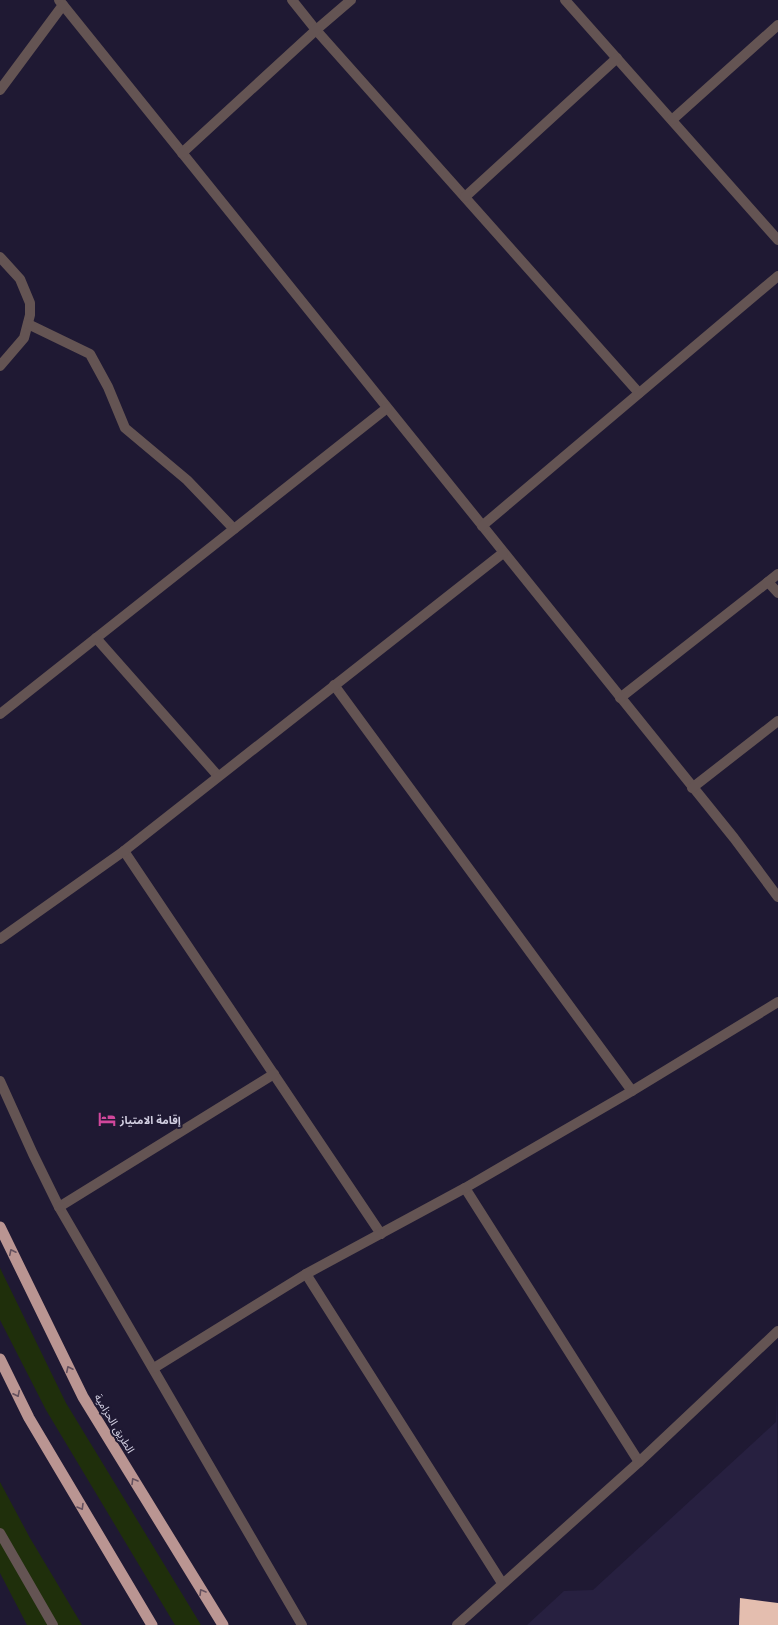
<svg xmlns="http://www.w3.org/2000/svg" width="778" height="1625" font-family="'Noto Sans','Noto Sans Arabic',sans-serif">
	<rect width="100%" height="100%" fill="#1f1933"/>
	<polygon fill="#272040" points="777,1393 778,1625 527,1625 564,1591 593,1590 776,1422"/>
	<g fill="#1f2f0b">
		<polygon points="0,1268 66,1403 201,1625 175,1625 46,1410 0,1320"/>
		<polygon points="0,1482 30,1538 82,1625 27,1625 0,1573"/>
	</g>
	<polygon fill="#e4beaf" points="740,1598 778,1603 778,1625 739,1625"/>
	<g fill="none" stroke-linecap="round" stroke-linejoin="round">
		<g stroke="#645453" stroke-width="10">
			<polyline points="59,0 734,838 778,897"/>
			<polyline points="292,0 316,30 639,393"/>
			<polyline points="565,0 778,240"/>
			<polyline points="0,90 63,5"/>
			<polyline points="672,120 778,25"/>
			<polyline points="182,153 316,30 351,0"/>
			<polyline points="465,197 617,58"/>
			<polyline points="0,257 20,279 30,303 30,315 24,338 0,366"/>
			<polyline points="28,324 90,354 108,387 125,428 187,480 234,529"/>
			<polyline points="482,526 778,276"/>
			<polyline points="768,582 778,593"/>
			<polyline points="96,638 218,776"/>
			<polyline points="334,685 632,1091"/>
			<polyline points="620,698 778,574"/>
			<polyline points="0,714 387,408"/>
			<polyline points="692,788 778,721"/>
			<polyline points="124,851 381,1234"/>
			<polyline points="0,939 124,851 503,553"/>
			<polyline points="0,1081 33,1154 59,1207 302,1625"/>
			<polyline points="465,1188 639,1462"/>
			<polyline points="59,1207 274,1074"/>
			<polyline points="306,1274 502,1583"/>
			<polyline points="154,1368 306,1274 465,1188 632,1091 778,1002"/>
			<polyline points="0,1533 53,1625"/>
			<polyline points="457,1625 639,1462 778,1331"/>
		</g>
		<g stroke="#ba9592" stroke-width="11">
			<polyline points="0,1227 83,1397 223,1625"/>
			<polyline points="0,1359 29,1418 152,1625"/>
		</g>
	</g>
	<defs><path id="oneway-chevron" d="M-2-3.5L2.5 0L-2 3.5" fill="none" stroke-width="1.6" stroke-linecap="round" stroke-linejoin="round"/></defs>
	<g stroke="#65515e">
		<use href="#oneway-chevron" transform="translate(12 1252) rotate(-116)"/>
		<use href="#oneway-chevron" transform="translate(69 1369) rotate(-116)"/>
		<use href="#oneway-chevron" transform="translate(17 1394) rotate(64)"/>
		<use href="#oneway-chevron" transform="translate(134 1481) rotate(-121)"/>
		<use href="#oneway-chevron" transform="translate(81 1507) rotate(59)"/>
		<use href="#oneway-chevron" transform="translate(202 1592) rotate(-121)"/>
	</g>
	<defs>
		<g id="hotel-bare" transform="scale(1.38)"><path d="M-6-4.5h1.5V1H6V5H4.5V3h-9V5H-6ZM-4 0a1.8 1.8 0 1 1 3.6 0ZM.5 0V-2.5h3Q6-2.5 6 0Z" fill="#d1479c" stroke="#1f1933" stroke-width="2.5" paint-order="stroke"/></g>
	</defs>
	<g fill-rule="evenodd">
		<use href="#hotel-bare" x="107" y="1119"/>
	</g>
	<g text-anchor="middle" dominant-baseline="central" stroke-width="4" stroke-linejoin="round" paint-order="stroke">
		<g font-size="11" font-weight="bold" fill="#d2cfe1" stroke="#1f1933" text-anchor="start">
			<text x="120" y="1119">إقامة الامتياز</text>
		</g>
		<g font-size="11" fill="#d2cfe1" stroke="#1f1933">
			<text transform="translate(115 1423) rotate(59)">الطريق الحزامية</text>
		</g>
	</g>
</svg>
